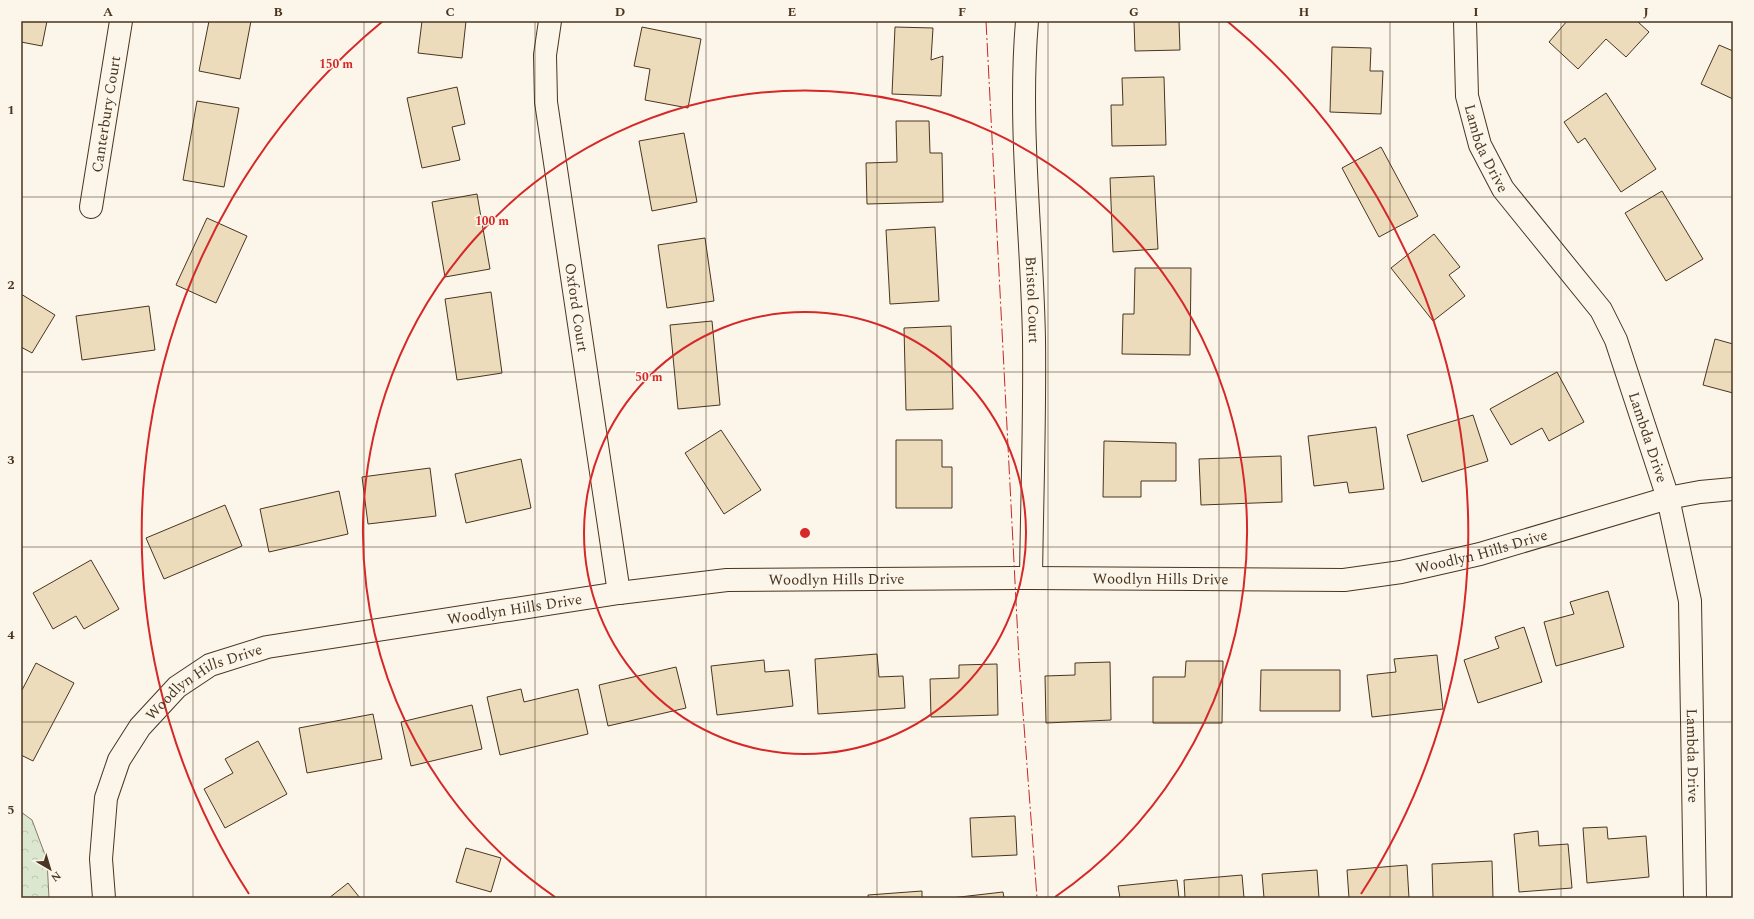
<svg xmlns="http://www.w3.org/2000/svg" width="1754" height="919" font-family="Spectral,serif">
	<defs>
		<pattern id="forest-crowns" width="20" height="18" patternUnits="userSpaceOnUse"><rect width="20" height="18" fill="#dce7d0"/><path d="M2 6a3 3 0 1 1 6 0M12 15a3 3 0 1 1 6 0" fill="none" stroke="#bec7b2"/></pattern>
	</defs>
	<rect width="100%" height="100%" fill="#fbf6e9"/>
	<polygon fill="url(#forest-crowns)" stroke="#887966" points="21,812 32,820 47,860 49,898 21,898"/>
	<g fill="#ecdcbc" stroke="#4a3520">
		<polygon points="21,21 47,21 42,46 21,42"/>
		<polygon points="209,21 251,21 240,79 199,71"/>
		<polygon points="422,21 466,21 462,58 418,53"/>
		<polygon points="1134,21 1179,21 1180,50 1135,51"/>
		<polygon points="1567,21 1637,21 1649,32 1626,57 1606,39 1578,69 1549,42"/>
		<polygon points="642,27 701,39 688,108 645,100 650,69 634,66"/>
		<polygon points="895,27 933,28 931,60 943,56 941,96 892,94"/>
		<polygon points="1719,45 1733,51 1733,99 1701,84"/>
		<polygon points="1332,47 1371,48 1370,71 1383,71 1381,114 1330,112"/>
		<polygon points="1164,77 1166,145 1112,146 1111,105 1123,105 1122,78"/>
		<polygon points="457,87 465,124 452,127 460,160 422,168 407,98"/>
		<polygon points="1606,93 1656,169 1621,192 1585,138 1578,143 1564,122"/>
		<polygon points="197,101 239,108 224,187 183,180"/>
		<polygon points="896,121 929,121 930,153 942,153 943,202 867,204 866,163 897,162"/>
		<polygon points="684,133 697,202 652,211 639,141"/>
		<polygon points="1381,147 1418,216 1379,237 1342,168"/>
		<polygon points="1154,176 1158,249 1113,252 1110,178"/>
		<polygon points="1662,191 1703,259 1666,281 1625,213"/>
		<polygon points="477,194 490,269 445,277 432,202"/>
		<polygon points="207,218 247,236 216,303 176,285"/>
		<polygon points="935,227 939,301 890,304 886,230"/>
		<polygon points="1434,234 1460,267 1449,275 1465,296 1433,321 1391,268"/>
		<polygon points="705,238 714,301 667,308 658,245"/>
		<polygon points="1135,268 1191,268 1190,355 1122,354 1123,314 1134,314"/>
		<polygon points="491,292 502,373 457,380 445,299"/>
		<polygon points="21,294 55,315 32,353 21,347"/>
		<polygon points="149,306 155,350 82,360 76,316"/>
		<polygon points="712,321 720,405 678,409 670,325"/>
		<polygon points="951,326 953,409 906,410 904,328"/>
		<polygon points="1715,339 1733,344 1733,393 1703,385"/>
		<polygon points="1557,372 1584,422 1549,441 1542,428 1511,445 1490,409"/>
		<polygon points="1473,415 1488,461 1422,482 1407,435"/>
		<polygon points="1376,427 1384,489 1349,493 1347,482 1314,486 1308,436"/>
		<polygon points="721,430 761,490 724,514 685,453"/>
		<polygon points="896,440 942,440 942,467 952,467 952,508 896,508"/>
		<polygon points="1104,441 1176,443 1176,481 1141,481 1141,497 1103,497"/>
		<polygon points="1281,456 1282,502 1201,505 1199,459"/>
		<polygon points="521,459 531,508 466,523 455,474"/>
		<polygon points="430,468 436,516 368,524 362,477"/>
		<polygon points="339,491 348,534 269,552 260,509"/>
		<polygon points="225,505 242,546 164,579 146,538"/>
		<polygon points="91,560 119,609 84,629 76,616 53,629 33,593"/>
		<polygon points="1608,591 1624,647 1556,666 1544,622 1574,614 1570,602"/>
		<polygon points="1524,627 1542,682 1478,703 1464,660 1499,648 1495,637"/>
		<polygon points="877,654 879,677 903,676 905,708 818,714 815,659"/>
		<polygon points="1437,655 1443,709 1372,717 1367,675 1396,672 1394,659"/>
		<polygon points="764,660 765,672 789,670 793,706 717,715 711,666"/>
		<polygon points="1186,661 1223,661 1222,723 1153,723 1153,677 1185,677"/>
		<polygon points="1110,662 1111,720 1046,723 1045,676 1075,675 1075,663"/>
		<polygon points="36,663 74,683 33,761 21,755 21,692"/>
		<polygon points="997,664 998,715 931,717 930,679 959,678 959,665"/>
		<polygon points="676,667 686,708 608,726 599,685"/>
		<polygon points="1261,670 1340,670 1340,711 1260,711"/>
		<polygon points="521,689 524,702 578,689 588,734 500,755 487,697"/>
		<polygon points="472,705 482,749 411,766 401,722"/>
		<polygon points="373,714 382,759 307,773 299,728"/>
		<polygon points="258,741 287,794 225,828 204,789 233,773 225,759"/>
		<polygon points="1015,816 1017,855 972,857 970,818"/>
		<polygon points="1607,827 1608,839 1646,836 1649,877 1587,883 1583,828"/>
		<polygon points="1538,831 1539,846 1568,844 1572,888 1519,892 1514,834"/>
		<polygon points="466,848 501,858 491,892 456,882"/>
		<polygon points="1492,861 1493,898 1433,898 1432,864"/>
		<polygon points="1407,865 1409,898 1349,898 1347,870"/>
		<polygon points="1317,870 1319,898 1264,898 1262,874"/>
		<polygon points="1242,875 1244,898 1185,898 1184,880"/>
		<polygon points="1177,880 1179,898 1120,898 1118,886"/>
		<polygon points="348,883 360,898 329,898"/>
		<polygon points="922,891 922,898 868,898 868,895"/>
		<polygon points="1003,892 1004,898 951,898"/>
	</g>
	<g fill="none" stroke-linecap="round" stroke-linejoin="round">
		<g stroke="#4a3520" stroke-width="24">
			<g id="minor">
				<path id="s1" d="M550,21L545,55L546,102L619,593"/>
				<path id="s2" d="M1027,21C1018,127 1032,233 1034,339C1035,419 1032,499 1031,578"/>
				<path id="s3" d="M1465,21L1467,96L1480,145L1503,189L1601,310L1616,340L1668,498L1690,601L1695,898"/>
				<path id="s4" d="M91,207L121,21"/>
				<path id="s5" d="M104,898L101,859L106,798L119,760L140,727L177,687L210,665L267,647L619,593L727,580L1031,578L1344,580L1401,572L1480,554L1668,498L1700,492L1733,489"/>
			</g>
		</g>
		<use href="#minor" stroke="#fbf6e9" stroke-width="22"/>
		<polyline stroke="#c62828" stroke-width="1" stroke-dasharray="14 3 2 3" stroke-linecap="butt" points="986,21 1019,659 1037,898"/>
	</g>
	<path fill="none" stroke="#4a3520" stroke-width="1" stroke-opacity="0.55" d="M193,21V898M364,21V898M535,21V898M706,21V898M877,21V898M1048,21V898M1219,21V898M1390,21V898M1561,21V898M21,197H1733M21,372H1733M21,547H1733M21,722H1733"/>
	<g fill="none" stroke="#d62828" stroke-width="2">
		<circle cx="805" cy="533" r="221"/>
		<path d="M555 897A442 442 0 1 1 1055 897"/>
		<path d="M249 894A663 663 0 0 1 383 21M1227 21A663 663 0 0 1 1361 894"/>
	</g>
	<g text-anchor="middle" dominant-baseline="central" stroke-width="3" stroke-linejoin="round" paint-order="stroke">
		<g font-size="15" fill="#4a3520" stroke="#fbf6e9">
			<text stroke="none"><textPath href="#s4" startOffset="94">Canterbury Court</textPath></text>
			<text stroke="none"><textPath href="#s3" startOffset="131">Lambda Drive</textPath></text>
			<text stroke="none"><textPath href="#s2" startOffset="279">Bristol Court</textPath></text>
			<text stroke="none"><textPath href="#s1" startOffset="289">Oxford Court</textPath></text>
			<text stroke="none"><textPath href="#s3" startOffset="467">Lambda Drive</textPath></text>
			<text stroke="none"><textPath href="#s5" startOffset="1556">Woodlyn Hills Drive</textPath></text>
			<text stroke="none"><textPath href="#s5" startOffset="1232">Woodlyn Hills Drive</textPath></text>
			<text stroke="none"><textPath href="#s5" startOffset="908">Woodlyn Hills Drive</textPath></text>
			<text stroke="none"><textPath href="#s5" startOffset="584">Woodlyn Hills Drive</textPath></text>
			<text stroke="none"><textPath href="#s5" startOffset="260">Woodlyn Hills Drive</textPath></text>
			<text stroke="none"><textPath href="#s3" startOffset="791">Lambda Drive</textPath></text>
		</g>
	</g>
	<circle cx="805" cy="533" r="6" fill="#d62828" stroke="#fbf6e9" stroke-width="2"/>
	<g font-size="12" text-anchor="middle" font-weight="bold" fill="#d62828" stroke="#fbf6e9" stroke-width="3" stroke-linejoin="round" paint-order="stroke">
		<text x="336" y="68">150 m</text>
		<text x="492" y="225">100 m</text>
		<text x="649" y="381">50 m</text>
	</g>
	<rect width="1754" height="919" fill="none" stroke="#fbf6e9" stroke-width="44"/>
	<g transform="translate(50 869) rotate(142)" stroke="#fbf6e9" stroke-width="3" paint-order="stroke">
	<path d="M0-3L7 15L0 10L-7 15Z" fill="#4a3520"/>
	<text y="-6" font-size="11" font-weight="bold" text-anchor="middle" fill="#4a3520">N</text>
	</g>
	<rect x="22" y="22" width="1710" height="875" fill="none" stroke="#4a3520" stroke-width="1.5"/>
	<g font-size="13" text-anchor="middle" font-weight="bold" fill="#4a3520">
		<text x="108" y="16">A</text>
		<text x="278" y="16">B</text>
		<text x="450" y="16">C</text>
		<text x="620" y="16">D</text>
		<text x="792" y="16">E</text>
		<text x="962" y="16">F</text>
		<text x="1134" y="16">G</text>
		<text x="1304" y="16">H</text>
		<text x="1476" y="16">I</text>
		<text x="1646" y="16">J</text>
		<text x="11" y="114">1</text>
		<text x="11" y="289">2</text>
		<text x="11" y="464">3</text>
		<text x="11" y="639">4</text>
		<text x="11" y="814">5</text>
	</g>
</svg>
